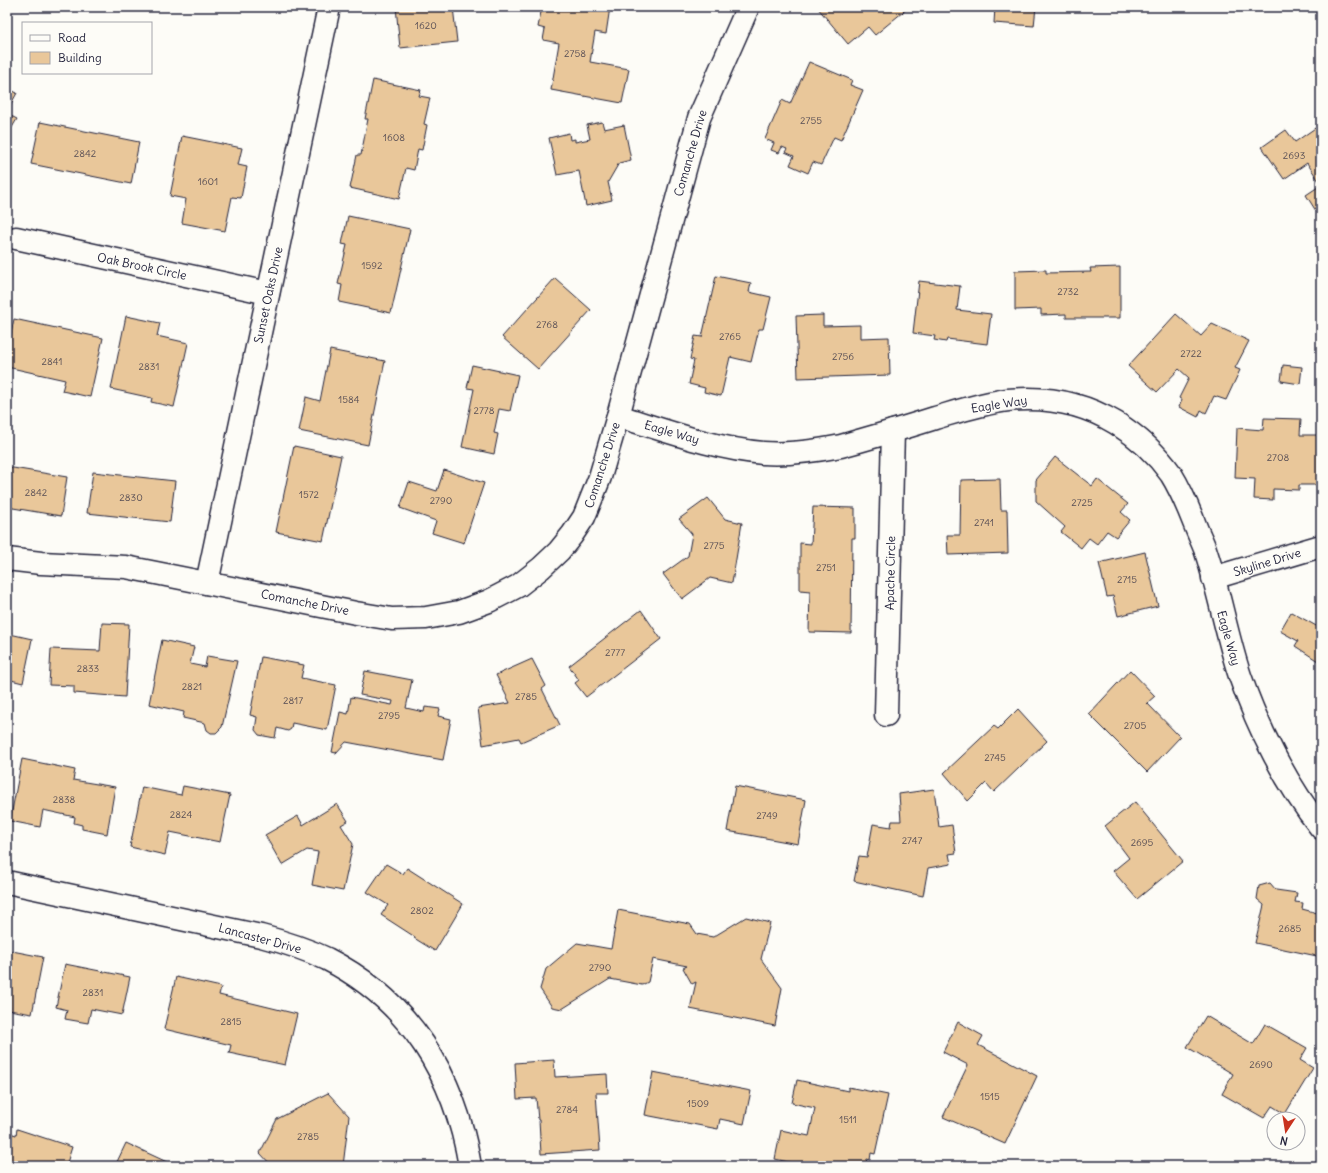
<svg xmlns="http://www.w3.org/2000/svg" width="1328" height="1173" font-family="Delius,sans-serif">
	<rect width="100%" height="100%" fill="#fdfcf7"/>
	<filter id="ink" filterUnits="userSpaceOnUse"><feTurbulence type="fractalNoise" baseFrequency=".025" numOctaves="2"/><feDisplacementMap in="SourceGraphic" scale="8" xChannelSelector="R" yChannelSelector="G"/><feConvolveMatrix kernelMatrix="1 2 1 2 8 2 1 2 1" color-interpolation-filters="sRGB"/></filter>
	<g filter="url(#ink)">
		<g fill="#e9c79a" stroke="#22223b">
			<polygon points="396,7 453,7 457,42 400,48"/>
			<polygon points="542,7 610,7 606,34 595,32 590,62 629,69 622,103 551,90 559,43 543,40 545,29 538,27"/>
			<polygon points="817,7 909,7 875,35 868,27 848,44"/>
			<polygon points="995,7 1036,7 1034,26 994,23"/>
			<polygon points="809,62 852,80 850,85 863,90 841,140 834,137 821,165 813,162 808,173 790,165 794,156 785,152 787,149 782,147 779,153 771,150 774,143 765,139 782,100 790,104"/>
			<polygon points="373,80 421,90 419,96 430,98 424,124 427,125 422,150 418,149 414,170 406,168 399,199 350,188 357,155 361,155 368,119 365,119"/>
			<polygon points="7,88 17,93 7,111"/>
			<polygon points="7,114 17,119 7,136"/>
			<polygon points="40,122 139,142 131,184 31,164"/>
			<polygon points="602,122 604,129 624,125 631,160 619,163 608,182 612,200 586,206 579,171 557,175 549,138 569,133 570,140 575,139 575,142 590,139 587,125"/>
			<polygon points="1321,124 1321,184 1307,163 1284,179 1262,147 1286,130 1295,142"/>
			<polygon points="182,136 242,148 238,165 247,167 241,198 232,197 225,231 182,223 186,199 170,196"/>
			<polygon points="1321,185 1321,219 1306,195"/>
			<polygon points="348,216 410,229 391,313 339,302 342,285 338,284 347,245 342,244"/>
			<polygon points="1120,267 1120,318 1066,318 1066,314 1041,315 1041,309 1015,310 1015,271 1046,270 1046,273 1091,272 1090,268"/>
			<polygon points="716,276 751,283 749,292 771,297 763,329 759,329 751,362 730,357 721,396 704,392 705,388 689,384 694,360 690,359 695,336 702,337"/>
			<polygon points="555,278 591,310 538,369 502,337"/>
			<polygon points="919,281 960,286 957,310 991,314 987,344 947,339 946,342 934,340 935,336 913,333"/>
			<polygon points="1176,314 1201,336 1212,324 1249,341 1235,368 1240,370 1226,400 1214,396 1206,413 1201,410 1198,417 1179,407 1182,400 1179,398 1189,378 1179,369 1157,392 1128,366"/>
			<polygon points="823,315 823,326 860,325 860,338 889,337 890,375 798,378 796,316"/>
			<polygon points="126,316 160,323 157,336 188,343 174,407 151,402 152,398 111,389"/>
			<polygon points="14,319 103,338 90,397 62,391 65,380 7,367 7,354"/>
			<polygon points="330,350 385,361 368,445 299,431 306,397 320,401"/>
			<polygon points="472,365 518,375 510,411 499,409 494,433 498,434 494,454 462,447 474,389 467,388"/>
			<polygon points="1283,365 1302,367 1300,384 1281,381"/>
			<polygon points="1264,418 1301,419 1300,435 1321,435 1321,485 1299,485 1299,490 1273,489 1273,500 1254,499 1255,479 1235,478 1237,428 1263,430"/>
			<polygon points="294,446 341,456 323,541 276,532"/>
			<polygon points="1055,457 1092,486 1097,479 1128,504 1121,512 1130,520 1116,537 1107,531 1097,544 1089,538 1081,548 1061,532 1065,527 1036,501 1036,480"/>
			<polygon points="7,467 67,477 61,516 7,507"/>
			<polygon points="444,470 484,483 464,543 432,533 436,521 400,508 409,482 437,491"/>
			<polygon points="93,472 175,481 170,522 87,513"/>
			<polygon points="1000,479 1001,510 1007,510 1008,553 948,555 947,535 960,535 961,480"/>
			<polygon points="708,498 725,519 742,523 732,583 710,578 682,599 663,574 688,556 692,534 679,519"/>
			<polygon points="813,507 855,508 855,538 852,538 851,633 809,632 810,591 800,590 800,543 811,544"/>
			<polygon points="1145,552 1158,606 1118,616 1113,596 1107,597 1099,563"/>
			<polygon points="641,610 661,639 586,697 575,683 579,680 569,666"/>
			<polygon points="1291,612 1320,628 1321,627 1321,663 1295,646 1298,641 1280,631"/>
			<polygon points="102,623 129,624 125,697 74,693 74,686 49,685 51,649 100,651"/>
			<polygon points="10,634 32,639 23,683 7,679 7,638 9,639"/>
			<polygon points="162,640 194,647 190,664 205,667 207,656 237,661 222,727 216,733 211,733 207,730 205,723 183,718 184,712 149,704"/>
			<polygon points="261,657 304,665 301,678 336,685 327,730 292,723 291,729 288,731 277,728 275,738 259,735 255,730 257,717 250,715"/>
			<polygon points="532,659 546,686 542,689 560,725 521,742 519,738 483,745 478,708 510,703 496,675"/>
			<polygon points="1130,670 1155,696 1147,703 1180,737 1147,772 1089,714"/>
			<polygon points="365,671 412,680 406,708 424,712 425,707 440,709 438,716 451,719 443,760 346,742 336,753 332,752 340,712 348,714 351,697 392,705 393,701 360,695"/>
			<polygon points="1018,709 1047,741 994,792 986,783 968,801 944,773 994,726 998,729"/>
			<polygon points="22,759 75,770 73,780 115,787 107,834 82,829 82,825 74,823 75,817 43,810 40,827 10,821"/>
			<polygon points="183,786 230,795 220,842 170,832 165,855 130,847 142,787 181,795"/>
			<polygon points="735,786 806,800 798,844 727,831"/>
			<polygon points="934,789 939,827 952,825 956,853 949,854 951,864 928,868 923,896 854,881 859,856 867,857 873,824 891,827 892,821 901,821 899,794"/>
			<polygon points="1135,802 1183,861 1137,899 1113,871 1129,858 1105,826"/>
			<polygon points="337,804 348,821 341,825 353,844 343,891 312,885 318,852 307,850 282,865 265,835 298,816 303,825"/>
			<polygon points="386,864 403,874 407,868 463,904 435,951 414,938 415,937 381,915 388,905 367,892"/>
			<polygon points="1270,883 1276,890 1297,893 1295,902 1303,903 1302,909 1321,914 1321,950 1317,956 1255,943 1264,905 1257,899 1259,886"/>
			<polygon points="618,910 690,924 697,934 713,937 746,917 770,923 761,959 782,988 775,1026 690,1009 696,982 692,984 683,968 687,966 653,959 648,982 642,985 610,979 562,1009 552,1007 540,989 546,969 577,943 611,949"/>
			<polygon points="7,950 43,957 32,1014 9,1010 10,1007 7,1007"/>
			<polygon points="65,964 130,977 122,1015 91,1009 88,1023 65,1019 67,1010 56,1007"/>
			<polygon points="176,977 221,987 219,995 297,1014 285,1065 229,1053 231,1045 164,1029"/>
			<polygon points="1206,1016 1253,1044 1265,1024 1307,1048 1300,1060 1313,1068 1285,1114 1272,1106 1264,1118 1222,1094 1233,1074 1187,1047"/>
			<polygon points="958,1022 983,1036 978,1045 1037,1076 1005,1144 943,1117 968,1065 943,1052"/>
			<polygon points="554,1060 555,1077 607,1074 608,1093 596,1093 600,1150 541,1154 539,1120 538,1120 536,1098 517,1099 515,1063"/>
			<polygon points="653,1072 751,1091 744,1124 720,1119 718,1129 645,1115"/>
			<polygon points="797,1080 848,1091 848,1087 888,1095 875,1154 871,1153 870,1160 867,1159 865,1166 806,1166 775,1159 781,1130 809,1136 815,1108 792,1103"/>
			<polygon points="328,1093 349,1116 343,1166 272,1166 260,1153 277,1119"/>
			<polygon points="17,1129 72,1147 66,1166 7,1166 7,1132 16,1135"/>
			<polygon points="126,1143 169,1163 168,1166 115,1166"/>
		</g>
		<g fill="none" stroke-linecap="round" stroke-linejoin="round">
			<g stroke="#22223b" stroke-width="25">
				<g id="minor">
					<polyline points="16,238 268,293"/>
					<path d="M618,416C664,430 715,449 763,453C789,455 815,451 841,446C873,437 904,428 935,418C959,411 983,403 1008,400C1046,396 1083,403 1116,423C1137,436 1156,453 1171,474C1181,490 1188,507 1195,525C1198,533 1202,541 1205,549C1219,590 1226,634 1240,676C1258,728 1286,784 1321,828"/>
					<polyline points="7,559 41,563 126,567 356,613 392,619 426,618 459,612 489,601 518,586 541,568 559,551 572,535 584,517 600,477 618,416 699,118 748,7"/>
					<polyline points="1213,578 1321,546"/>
					<polyline points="207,583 329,7"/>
					<polyline points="886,715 893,431"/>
					<path d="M7,882L261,936C284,942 306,949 327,959C410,1001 455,1076 470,1166"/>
				</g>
			</g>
			<use href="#minor" stroke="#fdfcf7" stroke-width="22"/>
		</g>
	</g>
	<g text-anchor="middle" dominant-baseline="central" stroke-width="3" stroke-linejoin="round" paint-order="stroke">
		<g font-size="10" fill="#544b53">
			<text x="426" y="25">1620</text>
			<text x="575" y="53">2758</text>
			<text x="811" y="120">2755</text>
			<text x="394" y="137">1608</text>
			<text x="85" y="153">2842</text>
			<text x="1294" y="155">2693</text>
			<text x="208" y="181">1601</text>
			<text x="372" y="265">1592</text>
			<text x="1068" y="291">2732</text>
			<text x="547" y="324">2768</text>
			<text x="730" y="336">2765</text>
			<text x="1191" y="353">2722</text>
			<text x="843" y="356">2756</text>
			<text x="52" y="361">2841</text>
			<text x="149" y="366">2831</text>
			<text x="349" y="399">1584</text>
			<text x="484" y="410">2778</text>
			<text x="1278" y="457">2708</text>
			<text x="36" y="492">2842</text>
			<text x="309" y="494">1572</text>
			<text x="131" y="497">2830</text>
			<text x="441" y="500">2790</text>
			<text x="1082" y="502">2725</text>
			<text x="984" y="522">2741</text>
			<text x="714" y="545">2775</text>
			<text x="826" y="567">2751</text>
			<text x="1127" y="579">2715</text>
			<text x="615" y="652">2777</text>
			<text x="88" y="668">2833</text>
			<text x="192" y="686">2821</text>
			<text x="526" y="696">2785</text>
			<text x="293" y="700">2817</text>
			<text x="389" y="715">2795</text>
			<text x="1135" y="725">2705</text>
			<text x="995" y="757">2745</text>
			<text x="64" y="799">2838</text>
			<text x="181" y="814">2824</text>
			<text x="767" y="815">2749</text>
			<text x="912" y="840">2747</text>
			<text x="1142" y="842">2695</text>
			<text x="422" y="910">2802</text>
			<text x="1290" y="928">2685</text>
			<text x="600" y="967">2790</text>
			<text x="93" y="992">2831</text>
			<text x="231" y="1021">2815</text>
			<text x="1261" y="1064">2690</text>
			<text x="990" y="1096">1515</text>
			<text x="698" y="1103">1509</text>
			<text x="567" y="1109">2784</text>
			<text x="848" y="1119">1511</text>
			<text x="308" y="1136">2785</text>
		</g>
		<g font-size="12" fill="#22223b" stroke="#fdfcf7">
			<text transform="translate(690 153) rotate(-74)">Comanche Drive</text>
			<text transform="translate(142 266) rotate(12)">Oak Brook Circle</text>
			<text transform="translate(268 295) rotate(-78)">Sunset Oaks Drive</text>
			<text transform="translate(999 404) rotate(-9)">Eagle Way</text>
			<text transform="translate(672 432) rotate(16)">Eagle Way</text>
			<text transform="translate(602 465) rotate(-72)">Comanche Drive</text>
			<text transform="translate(1267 562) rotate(-17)">Skyline Drive</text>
			<text transform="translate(890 573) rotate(-89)">Apache Circle</text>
			<text transform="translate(305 602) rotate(11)">Comanche Drive</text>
			<text transform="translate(1229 638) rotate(74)">Eagle Way</text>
			<text transform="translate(260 938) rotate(15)">Lancaster Drive</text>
		</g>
	</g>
	<rect width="1328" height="1173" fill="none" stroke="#fdfcf7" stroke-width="24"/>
	<rect x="12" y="12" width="1304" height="1149" fill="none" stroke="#22223b" stroke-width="1.5" filter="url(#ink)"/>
	<rect x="22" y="22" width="130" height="52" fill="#fdfcf7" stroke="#a5a5ac"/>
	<rect x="30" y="35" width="20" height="6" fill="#fdfcf7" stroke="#a5a5ac"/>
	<text x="58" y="42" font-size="12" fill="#22223b">Road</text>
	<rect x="30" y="52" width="20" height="12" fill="#e9c79a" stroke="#a5a5ac"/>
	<text x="58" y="62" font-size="12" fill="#22223b">Building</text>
	<g transform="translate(1286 1131) rotate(192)"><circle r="19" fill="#fdfcf7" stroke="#a5a5ac"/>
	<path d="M0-3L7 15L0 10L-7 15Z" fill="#c8321e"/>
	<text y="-6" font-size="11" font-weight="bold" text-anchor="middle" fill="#22223b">N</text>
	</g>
</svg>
